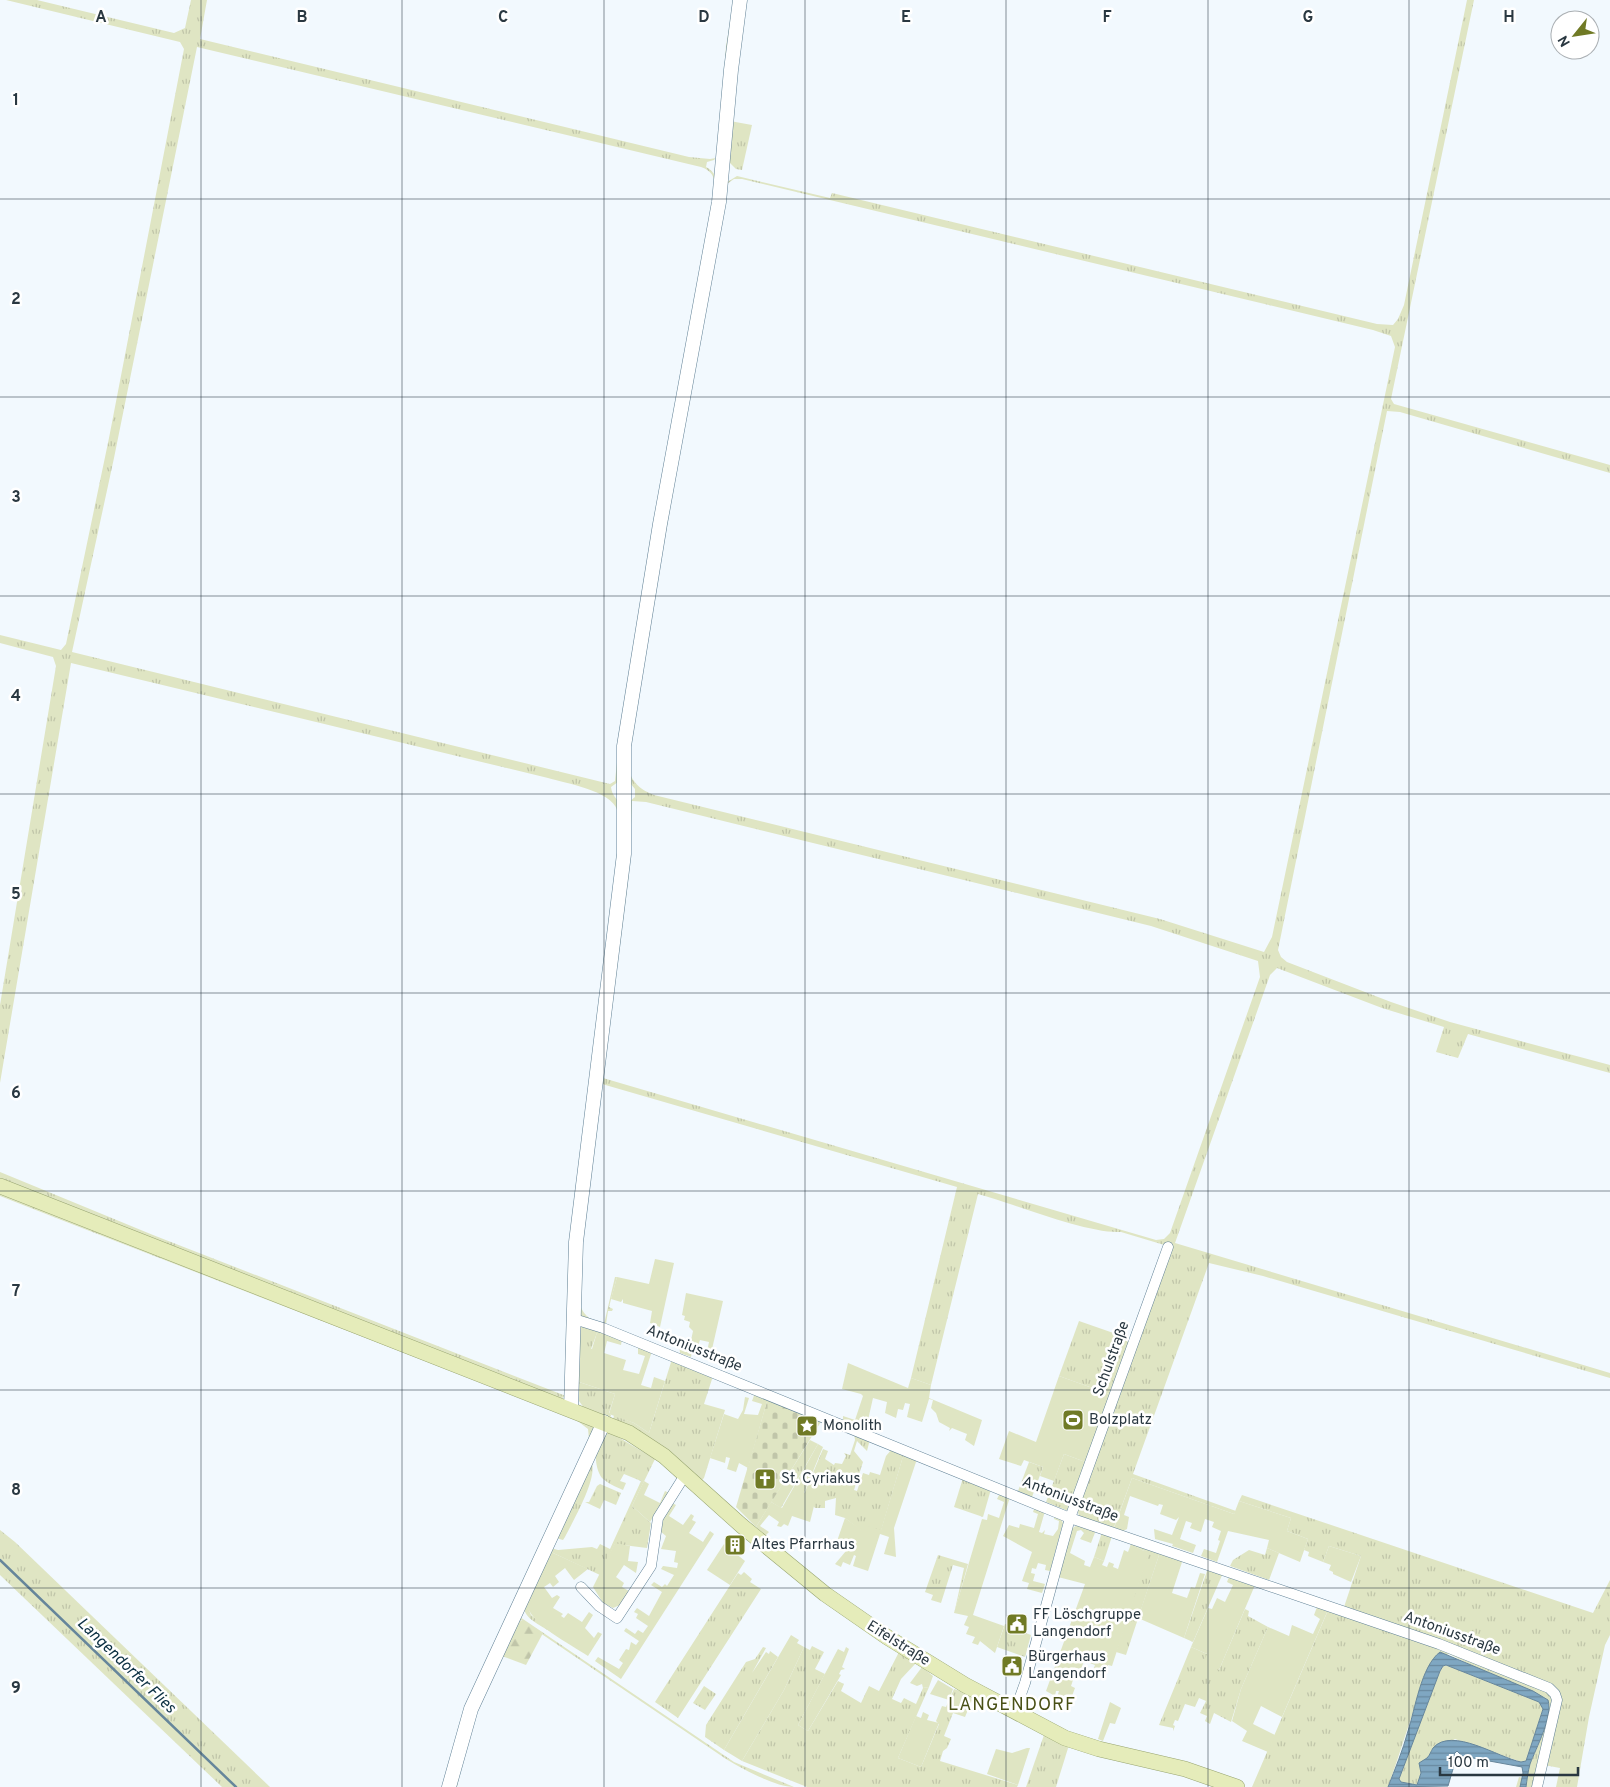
<svg xmlns="http://www.w3.org/2000/svg" width="1610" height="1787" font-family="Overpass,sans-serif">
	<defs>
		<pattern id="grass-tufts" width="24" height="20" patternUnits="userSpaceOnUse" patternTransform="scale(1.25)"><rect width="24" height="20" fill="#dfe5c3"/><path d="M3 7l-1-3M5 7V3M7 7l1-3M15 17l-1-3M17 17v-4M19 17l1-3" fill="none" stroke="#c0c5a9"/></pattern>
		<pattern id="forest-firs" width="22" height="20" patternUnits="userSpaceOnUse" patternTransform="scale(1.25)"><rect width="22" height="20" fill="#dfe5c3"/><path d="M5 1l3.5 6h-7zM16 11l3.5 6h-7z" fill="#c0c5a9"/></pattern>
		<pattern id="cemetery-stones" width="16" height="16" patternUnits="userSpaceOnUse" patternTransform="scale(1.25)"><rect width="16" height="16" fill="#dfe5c3"/><path d="M2 7V4a2 2 0 0 1 4 0v3zM10 15v-3a2 2 0 0 1 4 0v3z" fill="#c0c5a9"/></pattern>
		<pattern id="water-rules" width="6" height="5" patternUnits="userSpaceOnUse" patternTransform="scale(1.25)"><rect width="6" height="5" fill="#7fa7c2"/><path d="M0 2.5h6" fill="none" stroke="#68899f"/></pattern>
	</defs>
	<rect width="100%" height="100%" fill="#f2f9fe"/>
	<g fill="url(#grass-tufts)" fill-rule="evenodd">
		<path d="M6,0H37L174,33L185,28L191,0H207L200,39L689,157L710,159L716,158L719,152L726,46L734,0H737L728,64L721,152L714,160L707,162L706,167C722,175 717,193 715,208L659,513L623,727L619,777L618,782L611,787C612,796 617,798 620,805C623,817 623,830 623,842L576,1218L571,1274L570,1370L567,1372L568,1265L619,858C619,843 621,825 617,810C612,791 565,783 548,778L71,663L0,1083V1005L56,666L53,657L0,643V635L61,650L66,644L109,438L184,49L180,42ZM197,47L701,167C719,173 715,188 713,204L658,503L621,726L615,781L610,784L72,652L114,458Z"/>
		<path d="M1467,0H1474L1391,399L1394,404L1610,465V473L1400,412L1387,411L1278,950L1281,957L1287,962L1391,1002L1450,1022L1610,1065V1073L1468,1034L1458,1058L1436,1052L1444,1027L1382,1008L1277,968L1270,975L1175,1243L1610,1373V1378L1263,1276L1209,1263L1133,1474L1236,1511L1234,1514L1132,1478L1113,1530L1080,1519L1077,1509L1171,1247L1121,1232C1087,1234 1015,1204 978,1194L931,1385L911,1378L957,1187L602,1084L581,1247L580,1305C585,1318 592,1320 604,1324L615,1277H617L609,1307L613,1309L612,1311H608L606,1324L604,1325L581,1317L577,1309L579,1243L628,843L629,802L635,797V789L630,783L626,772L628,731L658,551L724,184L737,176L830,198L832,193L1377,324L1393,325L1398,319L1404,305ZM734,179H742L1373,330L1391,336L1395,347L1272,937L1264,952L1160,919L654,795C617,781 629,751 633,719L727,184ZM632,801L646,802L1151,926L1258,961L1260,977L1170,1233L1164,1239L1156,1240L603,1078L629,873Z"/>
		<polygon points="730,121 752,125 742,170 736,169 729,162"/>
		<polygon points="0,1172 153,1235 566,1396 568,1395 560,1399 0,1181"/>
		<path d="M0,1191L584,1419C593,1424 597,1430 593,1440L468,1710L458,1737L447,1787H444L462,1719L589,1439L588,1429L575,1419L69,1223L0,1196Z"/>
		<polygon points="1079,1321 1122,1336 1129,1343 1112,1395 1059,1376"/>
		<polygon points="583,1325 598,1330 579,1382 615,1394 609,1413 611,1415 610,1419 584,1408 579,1401 578,1328"/>
		<path d="M672,1359L713,1376L704,1404L725,1410L704,1478L700,1482C670,1455 651,1435 613,1420L614,1415L634,1423L649,1433Z"/>
		<path d="M607,1430L619,1434L618,1437L655,1459L632,1506L651,1523L647,1548L615,1544L600,1575L551,1552L526,1602L531,1615L553,1633C545,1628 529,1621 525,1612C518,1598 541,1560 547,1547L558,1550L592,1547L597,1549L600,1544L610,1549L641,1481L624,1474L620,1481L626,1483L623,1490C616,1487 607,1483 602,1478C593,1466 593,1439 607,1430Z"/>
		<polygon points="854,1433 870,1439 867,1451 857,1441 854,1451 863,1462 854,1490 857,1491 863,1473 869,1475 870,1472 880,1475 886,1456 892,1449 904,1453 881,1531 863,1532 845,1518 835,1515 836,1498 825,1501 825,1508 815,1508 804,1494 823,1449 828,1451 825,1459 834,1465 835,1463 842,1464 846,1456 844,1453 850,1455 855,1440"/>
		<polygon points="810,1440 818,1444 781,1508 771,1502"/>
		<polygon points="1064,1454 1088,1463 1068,1511 1046,1502"/>
		<polygon points="1029,1462 1043,1467 1032,1497 1018,1491"/>
		<path d="M592,1463C597,1480 573,1521 565,1537L563,1540L556,1538Z"/>
		<polygon points="963,1478 991,1489 983,1517 954,1507"/>
		<polygon points="600,1484 621,1493 616,1505 604,1500 600,1509 585,1502 589,1502 597,1486"/>
		<polygon points="1242,1495 1593,1613 1610,1580 1610,1635 1605,1645 1589,1717 1577,1787 1556,1787 1560,1768 1544,1765 1558,1697 1344,1607 1361,1556 1329,1546 1323,1562 1308,1556 1309,1552 1304,1550 1308,1539 1287,1531 1291,1518 1239,1501"/>
		<polygon points="0,1530 15,1542 270,1787 222,1787 0,1575"/>
		<polygon points="1102,1532 1112,1536 1104,1561 1094,1557"/>
		<polygon points="1131,1544 1160,1552 1126,1655 1116,1652 1149,1550 1144,1551"/>
		<polygon points="1267,1548 1279,1553 1269,1580 1230,1566 1233,1560 1249,1550 1265,1555"/>
		<polygon points="938,1555 968,1564 954,1614 964,1568 953,1565 941,1603 931,1600 933,1595 925,1592"/>
		<polygon points="1208,1568 1223,1573 1193,1642 1184,1638"/>
		<polygon points="744,1572 752,1579 750,1582 761,1589 678,1718 655,1702 738,1573 741,1575"/>
		<path d="M1329,1608L1547,1689L1553,1696L1535,1787H1516L1519,1777L1527,1779L1529,1766L1541,1738L1549,1704L1449,1654L1432,1661C1415,1702 1403,1745 1388,1787H1252Z"/>
		<polygon points="1245,1609 1249,1611 1248,1616 1268,1627 1241,1689 1231,1722 1214,1713 1210,1724 1205,1721 1207,1716 1200,1713 1206,1701 1199,1698 1195,1707 1185,1704 1178,1721 1175,1720 1173,1725 1175,1726 1173,1731 1173,1728 1159,1725 1191,1647 1207,1654 1219,1670"/>
		<path d="M517,1615L734,1762L794,1787C775,1787 743,1769 726,1759L521,1620L516,1621L480,1702L467,1740L457,1787H452L467,1726Z"/>
		<polygon points="1005,1624 1023,1629 1023,1632 1031,1635 1025,1657 997,1647"/>
		<polygon points="812,1646 824,1652 815,1669 825,1674 798,1725 808,1731 838,1681 844,1684 841,1691 861,1703 869,1686 879,1691 899,1652 916,1663 901,1679 892,1699 901,1703 904,1698 916,1704 923,1688 929,1687 898,1758 921,1767 939,1724 936,1721 942,1706 946,1707 954,1689 969,1694 973,1698 965,1717 953,1713 944,1736 951,1739 947,1748 943,1751 940,1761 1018,1785 1017,1787 807,1787 742,1761 784,1690 804,1647 810,1650"/>
		<polygon points="763,1647 766,1648 752,1673 766,1652 769,1654 770,1651 778,1657 724,1750 705,1737 706,1725 746,1662 755,1659"/>
		<polygon points="1446,1665 1539,1702 1543,1709 1526,1761 1521,1762 1455,1739 1431,1753 1420,1768 1421,1773 1417,1785 1401,1782 1399,1779 1440,1671 1443,1666"/>
		<polygon points="704,1686 716,1694 705,1710 693,1703"/>
		<polygon points="1044,1735 1069,1745 1056,1787 1026,1787"/>
	</g>
	<polygon fill="url(#forest-firs)" points="518,1620 524,1621 543,1633 526,1665 502,1656"/>
	<polygon fill="url(#cemetery-stones)" points="768,1398 822,1420 756,1527 736,1507"/>
	<g fill="#dfe5c3">
		<polygon points="655,1259 674,1263 660,1327 650,1323 652,1311 623,1303 623,1299 621,1302 611,1299 617,1277 649,1284"/>
		<polygon points="686,1293 723,1301 710,1358 706,1357 709,1342 700,1340 696,1352 692,1351 691,1357 680,1353 679,1343 690,1345 693,1331 689,1327 690,1322 684,1320 685,1316 682,1315"/>
		<polygon points="598,1329 622,1339 621,1345 607,1341 604,1353 626,1360 623,1370 639,1374 645,1356 638,1354 638,1345 652,1351 641,1385 651,1388 654,1377 665,1381 649,1433 634,1423 609,1414 615,1394 579,1382 580,1346 592,1349"/>
		<polygon points="848,1363 908,1388 911,1378 931,1385 929,1398 982,1420 974,1446 965,1440 967,1434 952,1428 949,1431 950,1428 939,1422 936,1413 931,1408 933,1400 929,1399 922,1422 907,1417 910,1404 905,1403 903,1410 898,1409 896,1418 885,1413 887,1402 873,1398 866,1429 843,1420 843,1416 855,1420 863,1396 861,1394 842,1389"/>
		<polygon points="1059,1376 1112,1395 1088,1463 1064,1454 1054,1481 1040,1476 1043,1467 1024,1460 1021,1466 999,1459 1009,1431 1036,1442"/>
		<polygon points="755,1393 768,1398 748,1468 739,1463 736,1472 727,1469 730,1458 726,1457 725,1463 710,1458 724,1414 738,1419 743,1410 745,1397 749,1398 744,1414 758,1415 762,1404 752,1401"/>
		<polygon points="818,1444 823,1447 804,1493 817,1494 810,1522 792,1516 788,1526 784,1524 781,1527 777,1526 779,1522 769,1515 760,1526 769,1532 765,1536 756,1527 771,1502 782,1508"/>
		<polygon points="904,1453 917,1459 894,1528 896,1557 884,1554 889,1537 880,1534 868,1571 853,1566 856,1556 854,1555 850,1565 843,1562 841,1567 835,1564 846,1551 836,1544 845,1518 863,1531 866,1526 881,1530"/>
		<polygon points="1132,1478 1234,1514 1239,1501 1291,1518 1287,1531 1308,1539 1300,1562 1267,1548 1269,1540 1228,1531 1217,1562 1201,1556 1204,1549 1216,1553 1220,1541 1218,1540 1221,1531 1212,1527 1214,1522 1205,1519 1201,1532 1190,1528 1192,1523 1186,1521 1180,1539 1196,1545 1193,1553 1172,1546 1173,1544 1155,1539 1154,1529 1172,1535 1179,1517 1176,1520 1160,1514 1163,1505 1159,1504 1158,1506 1130,1496 1124,1515 1129,1517 1127,1529 1123,1531 1114,1528"/>
		<polygon points="644,1481 649,1484 644,1495 660,1503 665,1491 669,1493 650,1522 632,1506"/>
		<polygon points="1000,1493 1010,1497 973,1615 1004,1626 995,1653 980,1641 978,1645 972,1643 975,1637 966,1634 969,1627 964,1625 968,1616 954,1613 982,1519 987,1520 988,1514 999,1518 1004,1502 997,1499"/>
		<polygon points="672,1503 676,1505 669,1516 683,1525 691,1514 694,1516 692,1520 696,1522 689,1533 703,1542 710,1531 714,1534 621,1679 595,1661 598,1657 619,1669 623,1663 619,1660 626,1649 629,1650 631,1642 636,1645 639,1641 624,1631 626,1628 635,1634 638,1630 643,1633 648,1626 636,1618 638,1614 634,1612 637,1608 649,1616 662,1592 651,1585 654,1582 662,1587 665,1584 667,1586 674,1575 661,1569 663,1566 677,1568 678,1563 674,1562 676,1551 661,1549 666,1536 660,1531 662,1520"/>
		<polygon points="1035,1506 1045,1511 1039,1532 1042,1533 1045,1530 1044,1534 1053,1536 1058,1529 1059,1521 1054,1519 1055,1515 1060,1517 1063,1523 1050,1571 1045,1570 1046,1565 1038,1563 1036,1569 1032,1568 1031,1573 1035,1574 1033,1581 1045,1584 1042,1593 1027,1589 1029,1583 1022,1581 1032,1552 1003,1536 1009,1525 1019,1528 1020,1524 1034,1528 1038,1514 1033,1512"/>
		<polygon points="1079,1524 1096,1530 1091,1543 1080,1539 1084,1533 1081,1530 1077,1531 1070,1553 1085,1561 1084,1565 1090,1567 1094,1557 1104,1561 1102,1565 1107,1567 1109,1562 1114,1564 1113,1567 1118,1569 1124,1550 1128,1552 1131,1544 1144,1551 1150,1549 1112,1666 1108,1665 1104,1677 1092,1673 1095,1665 1084,1661 1081,1669 1077,1668 1071,1686 1075,1688 1069,1704 1067,1703 1070,1698 1065,1695 1060,1698 1057,1697 1059,1691 1056,1691 1055,1696 1046,1691 1085,1584 1058,1577 1071,1529"/>
		<polygon points="615,1543 630,1546 628,1561 638,1562 636,1573 624,1565 616,1577 624,1583 622,1587 629,1591 620,1605 613,1608 603,1603 593,1587"/>
		<polygon points="724,1544 745,1561 730,1585 707,1570"/>
		<polygon points="1329,1546 1361,1556 1351,1582 1333,1574 1333,1572 1329,1570 1331,1565 1323,1562"/>
		<path d="M551,1552L588,1569L574,1580L565,1568L555,1576L559,1582L553,1587L550,1583L544,1587L552,1598L557,1595L560,1597L553,1608L563,1614L561,1616L564,1618L568,1613L582,1622L589,1612L593,1615L585,1628L594,1638L598,1632L602,1634L588,1656C569,1643 530,1625 526,1602Z"/>
		<polygon points="1160,1552 1183,1559 1172,1593 1187,1598 1191,1587 1195,1588 1200,1573 1205,1574 1184,1638 1138,1618"/>
		<polygon points="1229,1577 1255,1585 1219,1670 1204,1661 1207,1654 1191,1647 1208,1608 1212,1609 1217,1598 1225,1602 1233,1585 1227,1582"/>
		<polygon points="1317,1607 1328,1610 1282,1717 1261,1706 1253,1724 1275,1735 1268,1752 1242,1741 1247,1731 1232,1721 1241,1689 1268,1627 1289,1636 1292,1625 1313,1634 1320,1619 1314,1615"/>
		<polygon points="791,1635 799,1640 797,1643 804,1647 784,1690 742,1761 724,1750"/>
		<polygon points="846,1647 849,1649 842,1667 845,1669 841,1670 839,1674 841,1675 808,1731 798,1725 838,1649 844,1652"/>
		<polygon points="922,1667 933,1676 929,1687 923,1688 922,1684 917,1686 910,1683"/>
		<polygon points="938,1680 953,1689 949,1700 930,1694"/>
		<polygon points="1110,1702 1121,1708 1115,1724 1110,1723 1103,1741 1098,1739"/>
		<polygon points="923,1712 929,1715 927,1720 939,1723 921,1767 898,1758 916,1716 921,1718"/>
		<polygon points="1027,1748 1030,1748 1018,1785 987,1774 996,1749 1012,1753"/>
	</g>
	<path fill="url(#water-rules)" stroke="#66869b" fill-rule="evenodd" d="M1440,1652L1533,1691L1548,1700C1553,1717 1536,1748 1530,1764C1528,1771 1527,1780 1526,1787H1520L1523,1773L1522,1767L1462,1756L1457,1751L1454,1754L1456,1759L1448,1786L1388,1787C1395,1769 1403,1750 1408,1731C1415,1710 1421,1666 1440,1652ZM1446,1665L1539,1702L1543,1709L1526,1761L1521,1762C1499,1758 1452,1726 1433,1748C1431,1751 1430,1755 1427,1758L1419,1763L1421,1773L1417,1785L1401,1782L1399,1779L1440,1671L1443,1666Z"/>
	<g fill="none" stroke-linecap="round" stroke-linejoin="round">
		<polyline stroke="#66869b" stroke-width="2.5" points="0,1560 236,1787"/>
		<g stroke="#608095" stroke-width="11">
			<g id="street">
				<polyline points="574,1319 603,1328 1070,1518 1439,1644 1549,1688 1555,1694 1557,1700 1537,1787"/>
				<polyline points="581,1587 599,1606 617,1618 651,1566 658,1518 685,1475"/>
				<polyline points="1015,1711 1025,1683 1070,1518 1168,1247"/>
			</g>
		</g>
		<g stroke="#608095" stroke-width="15">
			<g id="secondary">
				<polyline points="571,1409 576,1242 624,854 624,746 660,524 719,202 731,70 740,0"/>
				<polyline points="449,1787 471,1709 604,1422"/>
			</g>
		</g>
		<g stroke="#98a572" stroke-width="16">
			<polyline id="primary" points="0,1186 629,1433 664,1456 742,1526 825,1594 887,1637 965,1685 1065,1738 1099,1749 1185,1769 1237,1787"/>
		</g>
		<use href="#street" stroke="#fff" stroke-width="10"/>
		<use href="#secondary" stroke="#fff" stroke-width="14"/>
		<use href="#primary" stroke="#e5ecba" stroke-width="15"/>
	</g>
	<path fill="none" stroke="#2a3841" stroke-width="1" stroke-opacity="0.55" d="M201,0V1787M402,0V1787M604,0V1787M805,0V1787M1006,0V1787M1208,0V1787M1409,0V1787M0,199H1610M0,397H1610M0,596H1610M0,794H1610M0,993H1610M0,1191H1610M0,1390H1610M0,1588H1610"/>
	<defs>
		<g id="stadium-square" transform="scale(1.125)"><rect x="-9" y="-9" width="18" height="18" rx="4" fill="#707a25" stroke="#fff"/><path d="M0-5a6.5 5 0 1 0 0 10a6.5 5 0 1 0 0-10ZM-3.5-1.8h7v3.6h-7Z" fill="#fff"/></g>
		<g id="sight-square" transform="scale(1.125)"><rect x="-9" y="-9" width="18" height="18" rx="4" fill="#707a25" stroke="#fff"/><path d="M0-6L1.8-2.2L6-1.7L2.9 1.2L3.7 5.4L0 3.3L-3.7 5.4L-2.9 1.2L-6-1.7L-1.8-2.2Z" fill="#fff"/></g>
		<g id="church-square" transform="scale(1.125)"><rect x="-9" y="-9" width="18" height="18" rx="4" fill="#707a25" stroke="#fff"/><path d="M-1.2-6h2.4v3.5h3.3v2.4h-3.3V6h-2.4V-.1h-3.3v-2.4h3.3Z" fill="#fff"/></g>
		<g id="building-square" transform="scale(1.125)"><rect x="-9" y="-9" width="18" height="18" rx="4" fill="#707a25" stroke="#fff"/><path d="M-4-6H4V6H1V3H-1V6H-4ZM-2.5-4.3h1.7v1.8h-1.7ZM.8-4.3h1.7v1.8H.8ZM-2.5-1h1.7V.8h-1.7ZM.8-1h1.7V.8H.8Z" fill="#fff"/></g>
		<g id="civic-square" transform="scale(1.125)"><rect x="-9" y="-9" width="18" height="18" rx="4" fill="#707a25" stroke="#fff"/><path d="M-.6-6.5H3V-4.5H.6V-3L4-1V1h2V6H-6V1h2V-1L-.6-3ZM-1.2 2.5V6h2.4V2.5Z" fill="#fff"/></g>
	</defs>
	<g fill-rule="evenodd">
		<use href="#stadium-square" x="1073" y="1420"/>
		<use href="#sight-square" x="807" y="1426"/>
		<use href="#church-square" x="765" y="1479"/>
		<use href="#building-square" x="735" y="1545"/>
		<use href="#civic-square" x="1017" y="1624"/>
		<use href="#civic-square" x="1012" y="1666"/>
	</g>
	<g text-anchor="middle" dominant-baseline="central" stroke-width="5" stroke-linejoin="round" paint-order="stroke">
		<g font-size="15" fill="#2a3841" stroke="#fff">
			<text transform="translate(694 1349) rotate(22)">Antoniusstraße</text>
			<text transform="translate(1112 1359) rotate(-70)">Schulstraße</text>
			<text transform="translate(1070 1500) rotate(21)">Antoniusstraße</text>
			<text transform="translate(1452 1634) rotate(20)">Antoniusstraße</text>
			<text transform="translate(898 1644) rotate(32)">Eifelstraße</text>
		</g>
		<g font-size="15" fill="#2a3841" stroke="#fff" text-anchor="start">
			<text x="1089" y="1420">Bolzplatz</text>
			<text x="823" y="1426">Monolith</text>
			<text x="781" y="1479">St. Cyriakus</text>
			<text x="751" y="1545">Altes Pfarrhaus</text>
			<text x="1033" y="1615">FF Löschgruppe<tspan x="1033" dy="17">Langendorf</tspan></text>
			<text x="1028" y="1657">Bürgerhaus<tspan x="1028" dy="17">Langendorf</tspan></text>
		</g>
		<g font-size="16" font-style="italic" fill="#0b2f42" stroke="#fff">
			<text transform="translate(126 1666) rotate(44)">Langendorfer Flies</text>
		</g>
		<g font-size="18" letter-spacing="1" fill="#495016" stroke="#fff">
			<text x="1012" y="1705">LANGENDORF</text>
		</g>
	</g>
	<g font-size="16" text-anchor="middle" font-weight="bold" fill="#2a3841" stroke="#fff" stroke-width="5" stroke-linejoin="round" paint-order="stroke">
		<text x="101" y="22">A</text>
		<text x="302" y="22">B</text>
		<text x="503" y="22">C</text>
		<text x="704" y="22">D</text>
		<text x="906" y="22">E</text>
		<text x="1107" y="22">F</text>
		<text x="1308" y="22">G</text>
		<text x="1509" y="22">H</text>
		<text x="16" y="105">1</text>
		<text x="16" y="304">2</text>
		<text x="16" y="502">3</text>
		<text x="16" y="701">4</text>
		<text x="16" y="899">5</text>
		<text x="16" y="1098">6</text>
		<text x="16" y="1296">7</text>
		<text x="16" y="1495">8</text>
		<text x="16" y="1693">9</text>
	</g>
	<g transform="translate(1575 35) rotate(240)"><circle r="24" fill="#ffffff" stroke="#aaafb3"/>
	<path d="M0-4L9 19L0 12L-9 19Z" fill="#707a25"/>
	<text y="-8" font-size="14" font-weight="bold" text-anchor="middle" fill="#2a3841">N</text>
	</g>
	<path d="M1440 1767v8h138v-8" fill="none" stroke="#2a3841" stroke-width="2.5"/>
	<text x="1448" y="1767" font-size="15" fill="#2a3841" stroke="#ffffff" stroke-width="4" paint-order="stroke">100 m</text>
</svg>
